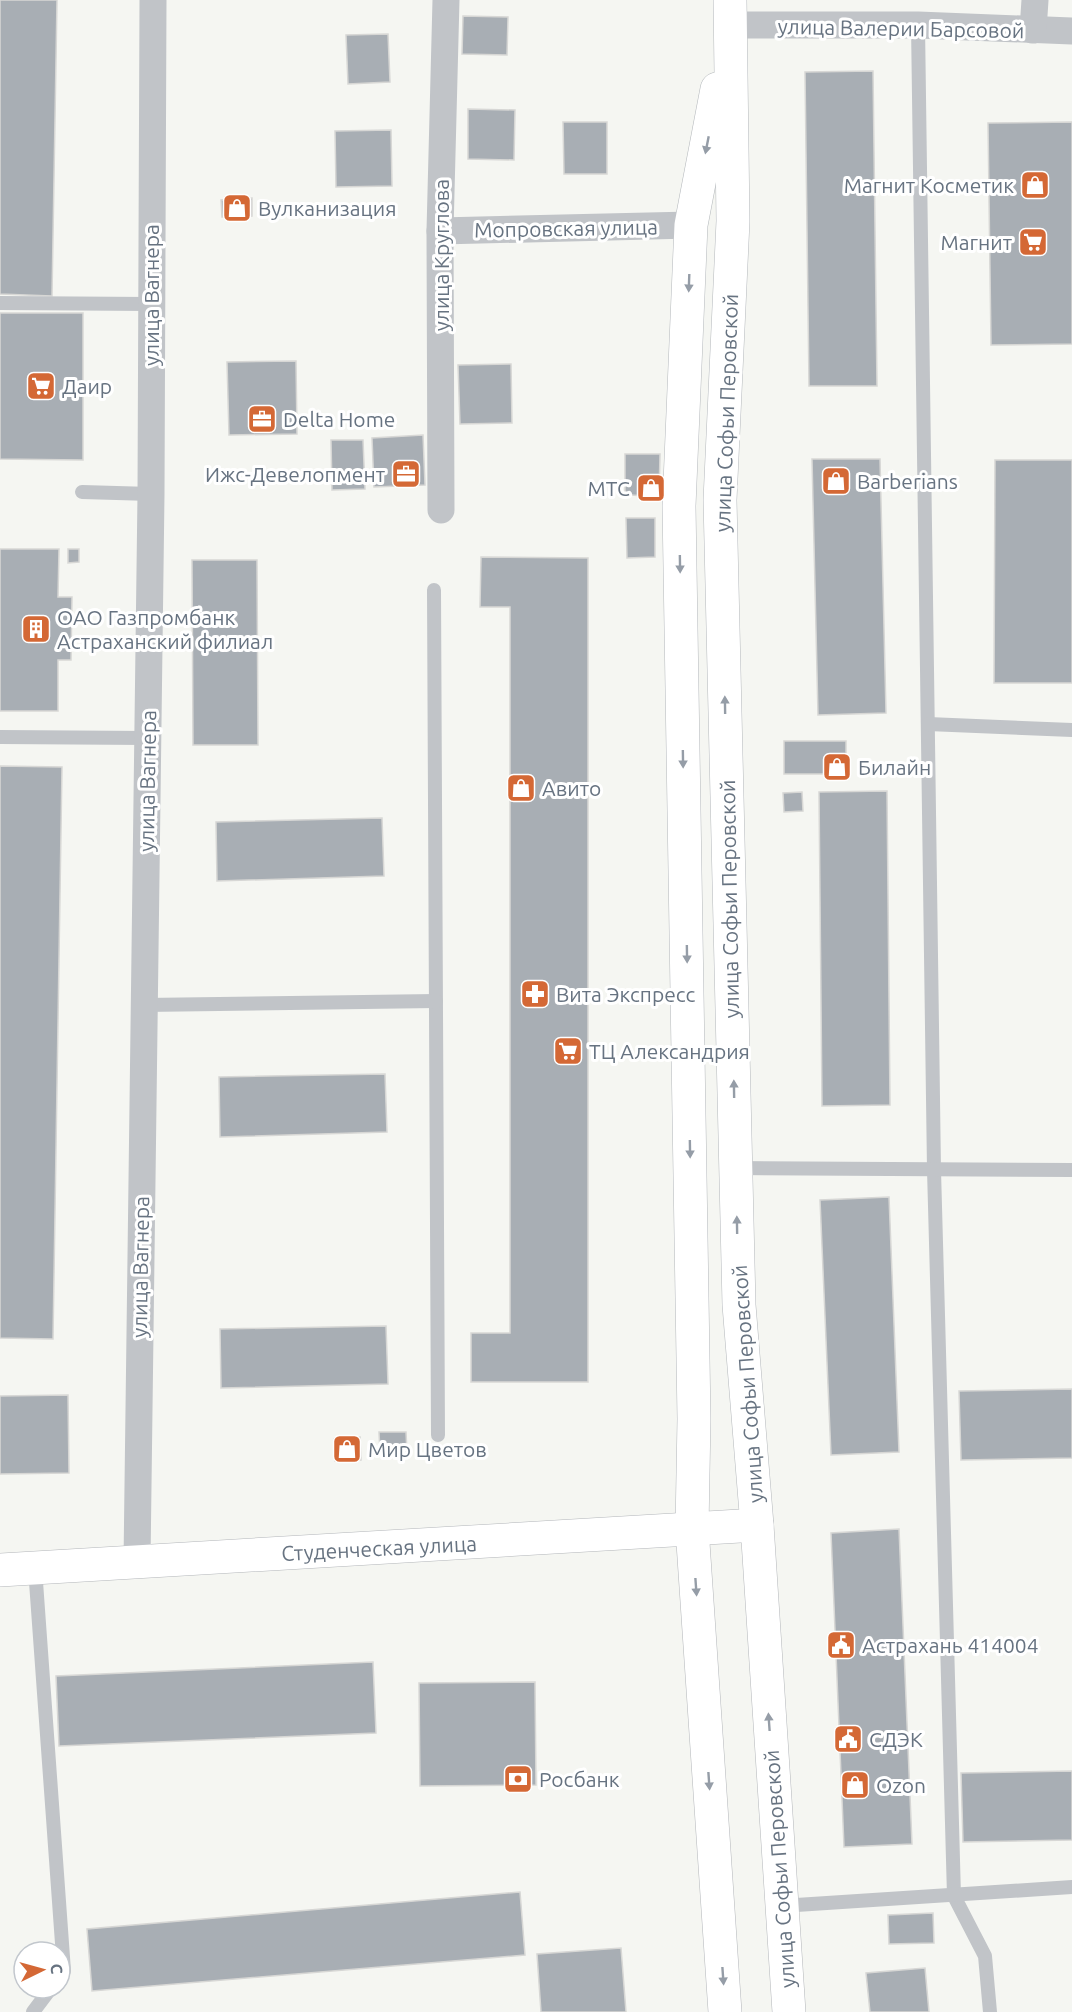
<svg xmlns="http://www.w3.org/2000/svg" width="1072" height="2012" font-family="Ubuntu,sans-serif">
	<rect width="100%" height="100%" fill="#f5f6f2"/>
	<g fill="#a8aeb4" stroke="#d7d7d5" stroke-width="1.5">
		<polygon points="0,0 57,0 52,296 0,294"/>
		<polygon points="463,16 508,17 507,55 462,54"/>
		<polygon points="388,34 390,82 348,84 346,35"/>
		<polygon points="873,71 877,386 809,386 805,72"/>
		<polygon points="468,109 515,110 514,160 468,159"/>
		<polygon points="563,122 607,122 607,174 564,174"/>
		<polygon points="1072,122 1072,344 991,345 988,123"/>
		<polygon points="391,130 392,186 336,187 335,131"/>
		<polygon points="252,198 252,216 222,217 221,200"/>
		<polygon points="0,313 83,313 83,460 0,459"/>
		<polygon points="296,361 297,434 229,435 227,362"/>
		<polygon points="511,364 512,423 460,424 458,365"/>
		<polygon points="423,435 425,485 374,487 372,438"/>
		<polygon points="331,440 363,440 365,489 332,490"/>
		<polygon points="625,454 660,454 659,496 625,495"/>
		<polygon points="812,459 880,459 886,713 818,715"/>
		<polygon points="995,460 1072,460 1072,683 994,683"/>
		<polygon points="626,518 655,518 655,557 627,558"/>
		<polygon points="0,549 59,549 58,597 72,597 71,660 58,660 58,711 0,711"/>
		<polygon points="68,549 79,549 79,562 68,563"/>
		<polygon points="481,557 588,558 588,1382 471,1382 471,1333 510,1333 510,607 480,607"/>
		<polygon points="192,560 257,560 258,745 193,745"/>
		<rect x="784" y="741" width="62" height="33"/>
		<polygon points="0,766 62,767 53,1339 0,1338"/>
		<polygon points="887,791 890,1105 822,1106 819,792"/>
		<polygon points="802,792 803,811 784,812 783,793"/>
		<polygon points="382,818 384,876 217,881 216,822"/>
		<polygon points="385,1074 387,1132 220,1137 219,1077"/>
		<polygon points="889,1197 899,1452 831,1455 820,1200"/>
		<polygon points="386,1326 388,1384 221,1388 220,1329"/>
		<polygon points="1072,1389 1072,1458 961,1460 959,1391"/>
		<polygon points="68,1395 69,1473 0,1474 0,1396"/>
		<polygon points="379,1432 406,1432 407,1453 380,1453"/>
		<polygon points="360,1437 361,1460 335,1461 334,1439"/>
		<polygon points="899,1529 912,1844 844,1847 831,1533"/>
		<polygon points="373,1662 376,1733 59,1746 56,1676"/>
		<polygon points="535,1682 536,1785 420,1786 419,1683"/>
		<polygon points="1072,1771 1072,1840 963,1842 961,1773"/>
		<polygon points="520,1892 525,1955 92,1991 87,1929"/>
		<polygon points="933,1913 934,1943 889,1944 888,1915"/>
		<polygon points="621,1948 626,2012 541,2012 537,1954"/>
		<polygon points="925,1968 929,2012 870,2012 866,1973"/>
	</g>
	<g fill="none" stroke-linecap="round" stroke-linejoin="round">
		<g stroke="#b4b8bc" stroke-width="34">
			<g id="secondary">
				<polyline points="730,0 733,221 720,500 739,1305 757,1525"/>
				<polyline points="692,1528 694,1419 679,506 691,225 717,89"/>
			</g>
		</g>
		<g stroke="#b3b6ba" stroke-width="34">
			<g id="primary">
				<polyline points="692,1528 725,2012"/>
				<polyline points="0,1570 757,1525 789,2012"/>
			</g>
		</g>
		<g stroke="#c1c4c8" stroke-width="14">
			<polyline points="918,25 934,1170 954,1896 985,1956 990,2012"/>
			<polyline points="0,303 150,304"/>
			<polyline points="82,492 151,494"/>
			<polyline points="434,590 438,1435"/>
			<polyline points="928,724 1072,730"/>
			<polyline points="0,737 147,738"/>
			<polyline points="144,1005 436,1001"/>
			<polyline points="736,1168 1072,1170"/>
			<polyline points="35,1568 64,1971 60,1976"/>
			<polyline points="781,1906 1072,1887"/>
			<polyline points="33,2012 51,1988"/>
		</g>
		<g stroke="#c1c4c8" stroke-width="27">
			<polyline points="730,25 918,25 1072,31"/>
			<polyline points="1033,30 1035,0"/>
			<polyline points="440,231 691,225"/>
			<polyline points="441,510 440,231 446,0"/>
			<polyline points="137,1562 151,494 153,0"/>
		</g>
		<use href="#secondary" stroke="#fff" stroke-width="33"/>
		<use href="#primary" stroke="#fff" stroke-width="33"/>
	</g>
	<defs><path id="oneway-solid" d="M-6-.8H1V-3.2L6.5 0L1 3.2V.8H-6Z" transform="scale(1.5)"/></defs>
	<g fill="#959da7">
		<use href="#oneway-solid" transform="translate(707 145) rotate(101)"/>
		<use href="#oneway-solid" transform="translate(689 283) rotate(92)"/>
		<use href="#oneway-solid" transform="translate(680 564) rotate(89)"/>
		<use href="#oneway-solid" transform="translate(725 705) rotate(-91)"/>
		<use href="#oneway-solid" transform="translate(683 759) rotate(89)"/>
		<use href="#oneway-solid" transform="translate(687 954) rotate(89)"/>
		<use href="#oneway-solid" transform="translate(734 1089) rotate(-91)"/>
		<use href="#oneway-solid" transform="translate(690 1149) rotate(89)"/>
		<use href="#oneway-solid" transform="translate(737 1225) rotate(-91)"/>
		<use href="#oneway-solid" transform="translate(696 1587) rotate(86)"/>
		<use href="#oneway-solid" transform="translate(769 1722) rotate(-94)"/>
		<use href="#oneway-solid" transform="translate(709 1781) rotate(86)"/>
		<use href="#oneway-solid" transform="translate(723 1976) rotate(86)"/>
	</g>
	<defs>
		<g id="shop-square" transform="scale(1.5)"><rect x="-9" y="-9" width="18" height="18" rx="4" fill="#d46835" stroke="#fff"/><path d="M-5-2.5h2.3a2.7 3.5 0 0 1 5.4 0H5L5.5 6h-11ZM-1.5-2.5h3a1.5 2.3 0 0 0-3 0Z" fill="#fff"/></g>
		<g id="supermarket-square" transform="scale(1.5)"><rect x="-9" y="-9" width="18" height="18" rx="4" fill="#d46835" stroke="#fff"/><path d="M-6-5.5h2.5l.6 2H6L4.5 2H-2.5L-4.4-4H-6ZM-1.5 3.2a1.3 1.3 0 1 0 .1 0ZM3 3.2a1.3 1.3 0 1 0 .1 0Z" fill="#fff"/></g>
		<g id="office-square" transform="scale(1.5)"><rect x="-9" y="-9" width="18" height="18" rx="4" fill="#d46835" stroke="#fff"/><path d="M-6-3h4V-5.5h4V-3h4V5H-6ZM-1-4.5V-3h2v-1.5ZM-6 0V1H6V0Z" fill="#fff"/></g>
		<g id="building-square" transform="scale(1.5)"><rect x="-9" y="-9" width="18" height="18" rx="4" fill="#d46835" stroke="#fff"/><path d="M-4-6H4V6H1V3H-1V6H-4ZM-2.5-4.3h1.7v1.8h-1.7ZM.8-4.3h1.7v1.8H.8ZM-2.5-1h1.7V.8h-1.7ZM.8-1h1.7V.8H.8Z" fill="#fff"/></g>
		<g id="pharmacy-square" transform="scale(1.5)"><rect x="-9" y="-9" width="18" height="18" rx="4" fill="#d46835" stroke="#fff"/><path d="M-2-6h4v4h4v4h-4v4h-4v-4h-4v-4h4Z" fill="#fff"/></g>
		<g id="civic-square" transform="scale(1.5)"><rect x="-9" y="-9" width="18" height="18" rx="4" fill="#d46835" stroke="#fff"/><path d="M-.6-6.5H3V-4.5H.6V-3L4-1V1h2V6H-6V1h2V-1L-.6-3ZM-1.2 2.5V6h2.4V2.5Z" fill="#fff"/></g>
		<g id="bank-square" transform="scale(1.5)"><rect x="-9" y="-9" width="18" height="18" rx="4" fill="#d46835" stroke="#fff"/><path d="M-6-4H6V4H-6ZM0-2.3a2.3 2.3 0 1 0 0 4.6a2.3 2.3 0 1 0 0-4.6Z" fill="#fff"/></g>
	</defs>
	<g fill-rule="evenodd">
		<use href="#shop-square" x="1035" y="185"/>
		<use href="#shop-square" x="237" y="208"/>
		<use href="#supermarket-square" x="1033" y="242"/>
		<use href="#supermarket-square" x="41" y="386"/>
		<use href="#office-square" x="262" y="419"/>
		<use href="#office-square" x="406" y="474"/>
		<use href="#shop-square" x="836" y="481"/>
		<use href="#shop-square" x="651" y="488"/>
		<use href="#building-square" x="36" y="629"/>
		<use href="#shop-square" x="837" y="767"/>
		<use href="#shop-square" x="521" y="788"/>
		<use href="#pharmacy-square" x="535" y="994"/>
		<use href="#supermarket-square" x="568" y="1051"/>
		<use href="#shop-square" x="347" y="1449"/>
		<use href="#civic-square" x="841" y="1645"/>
		<use href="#civic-square" x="848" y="1739"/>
		<use href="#bank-square" x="518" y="1779"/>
		<use href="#shop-square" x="855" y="1785"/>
	</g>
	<g text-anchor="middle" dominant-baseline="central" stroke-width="6" stroke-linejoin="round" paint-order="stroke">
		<g font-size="21" fill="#677381" stroke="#fff">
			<text transform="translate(901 28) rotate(1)">улица Валерии Барсовой</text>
			<text transform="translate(566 228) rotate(-1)">Мопровская улица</text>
			<text transform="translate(441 255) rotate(-90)">улица Круглова</text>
			<text transform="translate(151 295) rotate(-90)">улица Вагнера</text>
			<text transform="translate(726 413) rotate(-88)">улица Софьи Перовской</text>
			<text transform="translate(147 781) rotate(-89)">улица Вагнера</text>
			<text transform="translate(729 899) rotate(-91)">улица Софьи Перовской</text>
			<text transform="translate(140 1267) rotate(-89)">улица Вагнера</text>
			<text transform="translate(747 1384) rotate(-94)">улица Софьи Перовской</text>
			<text transform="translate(379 1548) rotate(-3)">Студенческая улица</text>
			<text transform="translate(779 1869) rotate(-94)">улица Софьи Перовской</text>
		</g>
		<g font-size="21" fill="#677381" stroke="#fff" text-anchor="start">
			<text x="1014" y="185" text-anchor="end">Магнит Косметик</text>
			<text x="258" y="208">Вулканизация</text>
			<text x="1012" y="242" text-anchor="end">Магнит</text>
			<text x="62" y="386">Даир</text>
			<text x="283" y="419">Delta Home</text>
			<text x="385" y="474" text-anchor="end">Ижс-Девелопмент</text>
			<text x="857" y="481">Barberians</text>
			<text x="630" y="488" text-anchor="end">МТС</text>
			<text x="57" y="617">ОАО Газпромбанк<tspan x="57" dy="24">Астраханский филиал</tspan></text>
			<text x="858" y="767">Билайн</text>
			<text x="542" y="788">Авито</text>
			<text x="556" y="994">Вита Экспресс</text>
			<text x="589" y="1051">ТЦ Александрия</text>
			<text x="368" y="1449">Мир Цветов</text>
			<text x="862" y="1645">Астрахань 414004</text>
			<text x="869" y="1739">СДЭК</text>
			<text x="539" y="1779">Росбанк</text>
			<text x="876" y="1785">Ozon</text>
		</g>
	</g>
	<g transform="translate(42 1970) rotate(85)"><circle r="28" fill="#ffffff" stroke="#c2c7cd" stroke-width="1.5"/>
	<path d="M0-4.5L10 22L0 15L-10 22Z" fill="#d46835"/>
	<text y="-9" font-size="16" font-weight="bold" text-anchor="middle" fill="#677381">С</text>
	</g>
</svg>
